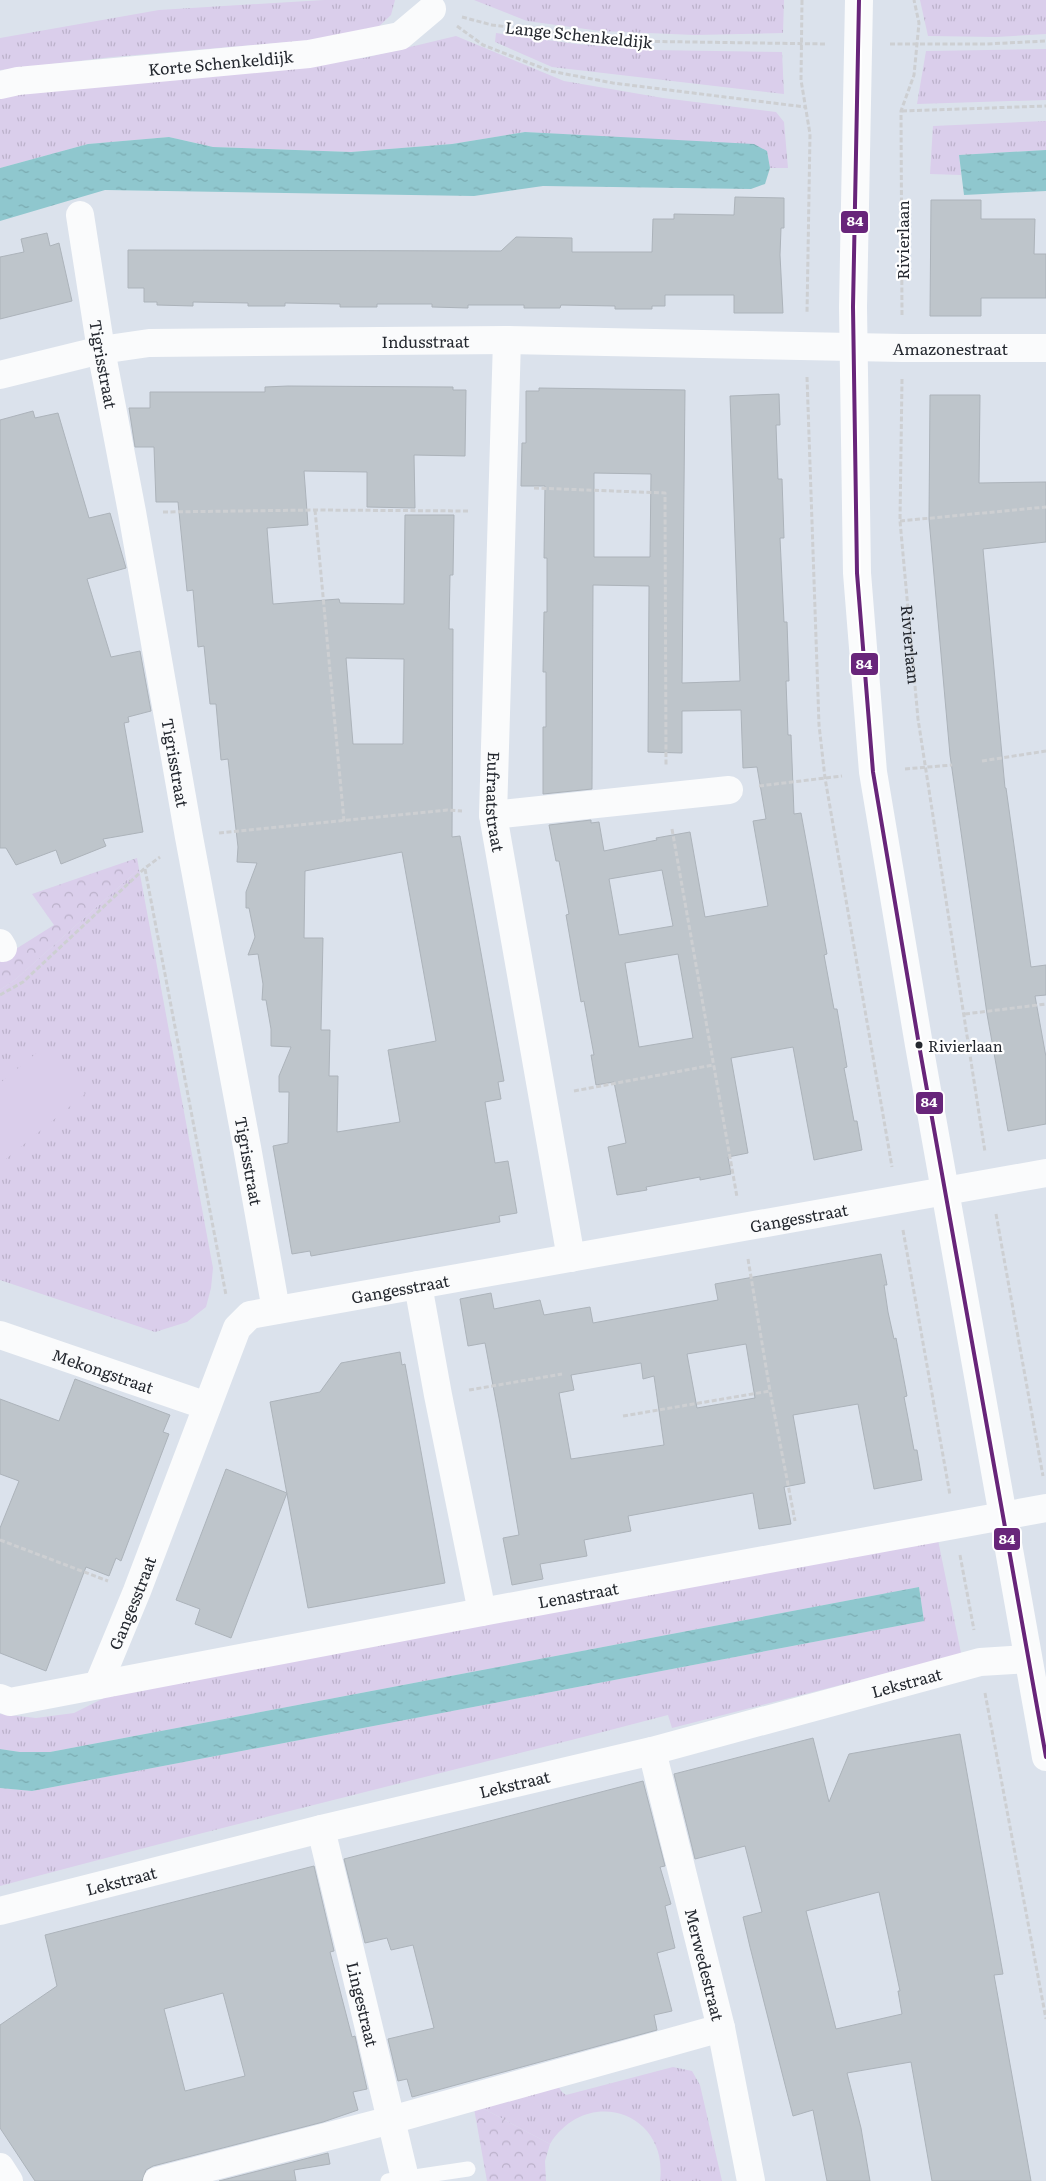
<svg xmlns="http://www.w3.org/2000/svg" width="1046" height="2181" font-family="Literata,serif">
	<defs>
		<pattern id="grass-tufts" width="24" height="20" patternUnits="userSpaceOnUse" patternTransform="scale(1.25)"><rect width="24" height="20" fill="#daceeb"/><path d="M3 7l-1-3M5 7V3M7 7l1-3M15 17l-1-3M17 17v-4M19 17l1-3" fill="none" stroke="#bbb1ca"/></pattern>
		<pattern id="forest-crowns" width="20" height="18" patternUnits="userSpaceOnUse" patternTransform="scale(1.25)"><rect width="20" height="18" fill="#daceeb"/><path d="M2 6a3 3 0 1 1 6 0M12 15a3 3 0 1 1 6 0" fill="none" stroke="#bbb1ca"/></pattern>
		<pattern id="water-ripples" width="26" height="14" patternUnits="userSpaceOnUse" patternTransform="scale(1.25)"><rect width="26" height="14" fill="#8fc7ce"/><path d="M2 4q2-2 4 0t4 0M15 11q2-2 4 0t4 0" fill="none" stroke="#7babb1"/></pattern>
	</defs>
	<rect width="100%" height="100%" fill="#dbe2ec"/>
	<g fill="url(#grass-tufts)">
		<polygon points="324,0 395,0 391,15 375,30 349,37 112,57 0,70 0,38 159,10"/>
		<polygon points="474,0 784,0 783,33 695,35 600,31 527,21"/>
		<polygon points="920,0 1046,0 1046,34 996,37 928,36"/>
		<polygon points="496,33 576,44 651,50 782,52 784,94 552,67 495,42"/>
		<polygon points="456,36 564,81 663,98 776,112 784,122 788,168 770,168 767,151 622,138 525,132 452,144 351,152 213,147 169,137 88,144 0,168 0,96 155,73 364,58"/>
		<polygon points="1046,49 1046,100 917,104 926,51"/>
		<polygon points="1046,121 1046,150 959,155 961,175 930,174 933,126"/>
		<polygon points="139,869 213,1268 211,1288 206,1307 187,1322 155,1332 0,1280 0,990 16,979"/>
		<path d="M938,1540L961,1653L954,1656L672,1728L668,1715C446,1773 222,1826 0,1886V1788L32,1791L924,1621L919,1587L50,1752H20L0,1749V1714L36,1718L74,1713L118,1691Z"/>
		<path d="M673,2067L692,2071L700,2085L722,2181H660C669,2112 587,2085 550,2144L473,2103L556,2083L562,2092L566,2095Z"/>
	</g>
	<g fill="url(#forest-crowns)">
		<polygon points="137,858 139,869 16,979 0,990 0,959 54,925 32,894"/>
		<polygon points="473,2103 550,2144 545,2161 546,2181 487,2181"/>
	</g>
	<polygon fill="#daceeb" points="45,1046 85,1094 0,1164 0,1083"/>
	<g fill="url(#water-ripples)">
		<polygon points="525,132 754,144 767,151 770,168 765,184 751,189 543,186 474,196 105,190 0,221 0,168 88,144 169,137 213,147 351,152 452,144"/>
		<polygon points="1046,150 1046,191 964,195 959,155"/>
		<polygon points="919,1587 924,1621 32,1791 0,1788 0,1749 20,1752 50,1752"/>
	</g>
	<g fill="#bec5cb" stroke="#acb3ba" fill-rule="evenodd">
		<polygon points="735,197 784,198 784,228 781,228 780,255 783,313 734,313 734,295 665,295 665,306 652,306 652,309 615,309 615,306 561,305 560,308 524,308 524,305 468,305 468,308 432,307 432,304 377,304 377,307 340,307 340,304 285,303 285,306 248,306 248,303 193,302 193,306 157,305 157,302 144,302 144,288 128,288 128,250 501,251 516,237 572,238 572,252 652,252 653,219 674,219 674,214 734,215"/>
		<polygon points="931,200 981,200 981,219 1035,219 1034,254 1046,254 1046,298 981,298 981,316 930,316"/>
		<polygon points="47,233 50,246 59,243 72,301 0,319 0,257 24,252 21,239"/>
		<path d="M288,386L453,387V390H466L465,456L414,455L415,508L367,507V472L304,471L308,525L267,528L273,604L339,599L340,603L404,604L405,515H454L453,575H450L449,629H453L452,837L460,836L504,1081L498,1082L501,1099L485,1102L495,1163L508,1161L517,1213L499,1216L500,1222L311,1256L310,1251L292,1254L273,1146L288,1143L289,1092H279V1076L291,1047L271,1046V1029L266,1000H262L263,984L258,954L248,955L255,937L249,908H246V892L257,863L237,862L238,847L228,759L221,760L216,704H210L204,646L198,647L193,590L187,591L178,502H156L154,447H135L129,408H150V392H265V387ZM346,658L404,659L403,744H353ZM402,852L436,1041L388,1050L400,1122L337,1132L338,1076H329L330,1030H321L323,938H304L305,871Z"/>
		<path d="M539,388L685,390L682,683L740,681L730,396L779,394L780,425H776L778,479H782L784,538H780L784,622H787L789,681H786L788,735H791L794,814L801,813L827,954L824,955L834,1009H837L847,1067L844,1068L849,1094L854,1121H857L862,1150L814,1160L793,1047L731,1058L748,1153L728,1157L731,1174L700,1180V1177L646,1187L647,1190L617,1195L608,1147L626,1143L614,1082L596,1085L591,1055H594L584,1001L581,1002L566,915L569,914L564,887L559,861H556L549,825L591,820V823L599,822L604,851L657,840L656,838L690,832L705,917L768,906L753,821L766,819L757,767L743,768L741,710L682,711V753L648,752L649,586L593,585L592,789L543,794V727H546V672H543L544,612H547V558H544L545,486H521L522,443H526V391H539ZM594,473L651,474L650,557H594ZM662,870L673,926L619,935L609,879ZM678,954L693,1038L639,1047L625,963Z"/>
		<polygon points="930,395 980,395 979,483 1046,482 1046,542 983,549 1005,788 1006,788 1031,967 1046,965 1046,995 1035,996 1046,1057 1046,1124 1008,1131 987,1014 950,755 929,519"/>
		<polygon points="33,411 35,418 58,413 89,518 110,513 126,568 87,579 111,657 140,651 151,711 128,717 129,722 124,723 143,832 103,839 106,846 61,864 56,850 16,865 6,848 0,848 0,420"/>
		<path d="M881,1254L887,1285H884L888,1312L894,1339L896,1338L907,1396L904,1397L909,1423L914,1450H917L922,1480L874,1489L858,1404L793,1415L805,1483L784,1487L791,1524L759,1529L753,1493L628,1516L631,1531L584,1540L587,1556L540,1564L543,1579L512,1585L503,1538L519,1535L500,1423L485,1343L468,1346L460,1299L491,1293L494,1309L540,1300L544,1315L590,1307L593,1323L718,1300L715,1284ZM746,1344L755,1398L697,1408L687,1354ZM641,1363L643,1379L654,1376L664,1445L571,1459L559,1393L574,1390L571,1375Z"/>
		<polygon points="400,1352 402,1365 405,1364 445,1583 308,1608 270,1402 320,1392 341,1363"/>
		<polygon points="75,1379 170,1415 163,1432 169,1434 121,1561 116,1558 109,1576 86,1567 46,1671 0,1653 0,1528 19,1481 0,1474 0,1399 59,1421"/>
		<polygon points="226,1469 287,1493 231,1638 195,1624 200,1609 176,1600"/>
		<path d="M960,1734L1003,1974L994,1975L1031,2181H932L911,2062L847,2073L861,2128L870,2181H827L813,2110L793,2116L750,1947L743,1917L762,1912L745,1846L695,1859L674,1774L813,1738L829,1802L849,1754ZM879,1892L900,1991H898L902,2014L836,2029L806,1911Z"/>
		<polygon points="643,1781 665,1866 660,1867 671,1904 665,1906 675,1948 657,1953 672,2011 654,2015 657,2030 412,2097 407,2079 398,2081 388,2039 434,2028 413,1945 391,1950 387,1938 365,1943 344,1859"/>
		<path d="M314,1866L334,1951L330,1952L352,2037L355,2036L367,2089L353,2092L358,2110L323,2122L153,2166L146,2170L142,2181H35L0,2128V2025L57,1986L45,1935ZM223,1993L245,2076L185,2091L164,2009Z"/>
		<polygon points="328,2153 330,2164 294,2170 296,2181 219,2181"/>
	</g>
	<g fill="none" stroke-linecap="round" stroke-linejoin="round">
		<g stroke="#cdcfd2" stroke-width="3" stroke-dasharray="5 2.5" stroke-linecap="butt">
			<polyline points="802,0 801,80 810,134 807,314"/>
			<polyline points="462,17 492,25 624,41 826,44"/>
			<polyline points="457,26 483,45 550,71 613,83 805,107"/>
			<polyline points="890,44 985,44 1046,41"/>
			<polyline points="902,111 1046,106"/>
			<polyline points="902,315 901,111 914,75 919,23 914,0"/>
			<polyline points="807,377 819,725 825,778 892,1167"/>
			<path id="s1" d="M902,379L900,521L918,719L985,1152"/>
			<polyline points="534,488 665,493 666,765"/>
			<polyline points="315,510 344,821"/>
			<polyline points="163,512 315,510 469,511"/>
			<polyline points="900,521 1046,507"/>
			<polyline points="982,761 1046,751"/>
			<polyline points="905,769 952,765"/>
			<polyline points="759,786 842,776"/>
			<polyline points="672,829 737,1197"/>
			<polyline points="219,833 447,810 462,811"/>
			<polyline points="145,869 226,1295"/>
			<polyline points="0,995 23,982 145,868 160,857"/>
			<polyline points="965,1014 1046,1004"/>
			<polyline points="574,1091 713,1065"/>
			<polyline points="996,1214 1043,1476"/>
			<polyline points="903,1230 950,1495"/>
			<polyline points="748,1259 770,1391 795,1521"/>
			<polyline points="469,1390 562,1374"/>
			<polyline points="623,1416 770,1391"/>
			<polyline points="0,1540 108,1581"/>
			<polyline points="960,1555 974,1630"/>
			<polyline points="985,1693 1046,2019"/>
		</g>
		<polyline stroke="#fafbfc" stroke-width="15" points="388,2181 468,2169"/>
		<g stroke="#fafbfc" stroke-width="28">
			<path id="s2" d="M0,85L18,81L309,54L400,36L432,9"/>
			<path id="s3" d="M80,215L101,350L132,512L189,837L247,1147L276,1310"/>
			<path id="s4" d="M507,340L493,815L571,1258"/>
			<path id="s5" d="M0,375L101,350L149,343L507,340L903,348H1046"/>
			<polyline points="493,815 729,790"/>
			<polyline points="0,943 3,948"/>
			<path id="s6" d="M418,1285L438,1395L482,1612L1046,1508"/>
			<path id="s7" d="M0,1335L207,1406"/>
			<path id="s8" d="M98,1685L137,1591L237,1328L250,1315L1046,1173"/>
			<polyline points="0,1698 10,1702 482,1612"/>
			<path id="s9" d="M652,1751L721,2028L751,2181"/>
			<path id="s10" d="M321,1829L405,2178"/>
			<path id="s11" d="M0,1911L321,1829L652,1751L980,1662L1028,1659"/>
			<polyline points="0,2167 9,2181"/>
			<polyline points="157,2181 391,2120 721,2028"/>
		</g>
		<polyline stroke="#fafbfc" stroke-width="28" points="859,0 853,307 857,573 873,772 919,1045 1046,1757"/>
		<g stroke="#fff" stroke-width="8">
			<polyline id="bus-1" points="859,0 853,307 857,573 873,772 919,1045 1046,1757"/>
		</g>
		<use href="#bus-1" stroke="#68257a" stroke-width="4"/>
	</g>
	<circle fill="#24282f" stroke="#fff" stroke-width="2" cx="919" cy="1045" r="4.5"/>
	<g text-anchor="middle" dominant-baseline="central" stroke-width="4.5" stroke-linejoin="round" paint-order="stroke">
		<g font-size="15" fill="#24282f" stroke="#fff" text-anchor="start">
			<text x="928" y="1045">Rivierlaan</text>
		</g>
		<g font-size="16" fill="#24282f" stroke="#fff">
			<text transform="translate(579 34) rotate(6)">Lange Schenkeldijk</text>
			<text stroke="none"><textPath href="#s2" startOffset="222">Korte Schenkeldijk</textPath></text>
			<text transform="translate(902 240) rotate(-90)">Rivierlaan</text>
			<text stroke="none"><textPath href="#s5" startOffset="429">Indusstraat</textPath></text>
			<text stroke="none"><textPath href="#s5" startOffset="954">Amazonestraat</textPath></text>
			<text stroke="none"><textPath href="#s3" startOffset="151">Tigrisstraat</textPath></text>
			<text stroke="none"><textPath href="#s1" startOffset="266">Rivierlaan</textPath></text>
			<text stroke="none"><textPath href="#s3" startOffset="556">Tigrisstraat</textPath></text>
			<text stroke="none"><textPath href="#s4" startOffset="462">Eufraatstraat</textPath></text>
			<text stroke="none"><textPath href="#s3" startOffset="961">Tigrisstraat</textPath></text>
			<text stroke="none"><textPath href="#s8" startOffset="959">Gangesstraat</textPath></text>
			<text stroke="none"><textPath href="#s8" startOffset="554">Gangesstraat</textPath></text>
			<text stroke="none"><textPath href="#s7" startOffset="109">Mekongstraat</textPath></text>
			<text stroke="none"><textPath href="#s6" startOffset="431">Lenastraat</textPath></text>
			<text stroke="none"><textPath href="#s8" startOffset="89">Gangesstraat</textPath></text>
			<text stroke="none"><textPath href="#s11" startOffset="935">Lekstraat</textPath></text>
			<text stroke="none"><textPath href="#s11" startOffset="530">Lekstraat</textPath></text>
			<text stroke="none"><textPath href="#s11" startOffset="125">Lekstraat</textPath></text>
			<text stroke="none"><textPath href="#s9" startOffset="220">Merwedestraat</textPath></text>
			<text stroke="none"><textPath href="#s10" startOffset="180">Lingestraat</textPath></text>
		</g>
	</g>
	<g stroke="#fff" stroke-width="2">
		<rect x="840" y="210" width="29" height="24" rx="5" fill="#68257a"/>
		<rect x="850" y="652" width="29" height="24" rx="5" fill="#68257a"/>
		<rect x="915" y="1091" width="29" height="24" rx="5" fill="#68257a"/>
		<rect x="993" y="1527" width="28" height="24" rx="5" fill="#68257a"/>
	</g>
	<g font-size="14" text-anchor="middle" font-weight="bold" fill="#fff">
		<text x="855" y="226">84</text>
		<text x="864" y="669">84</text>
		<text x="929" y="1107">84</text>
		<text x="1007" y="1544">84</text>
	</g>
</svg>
